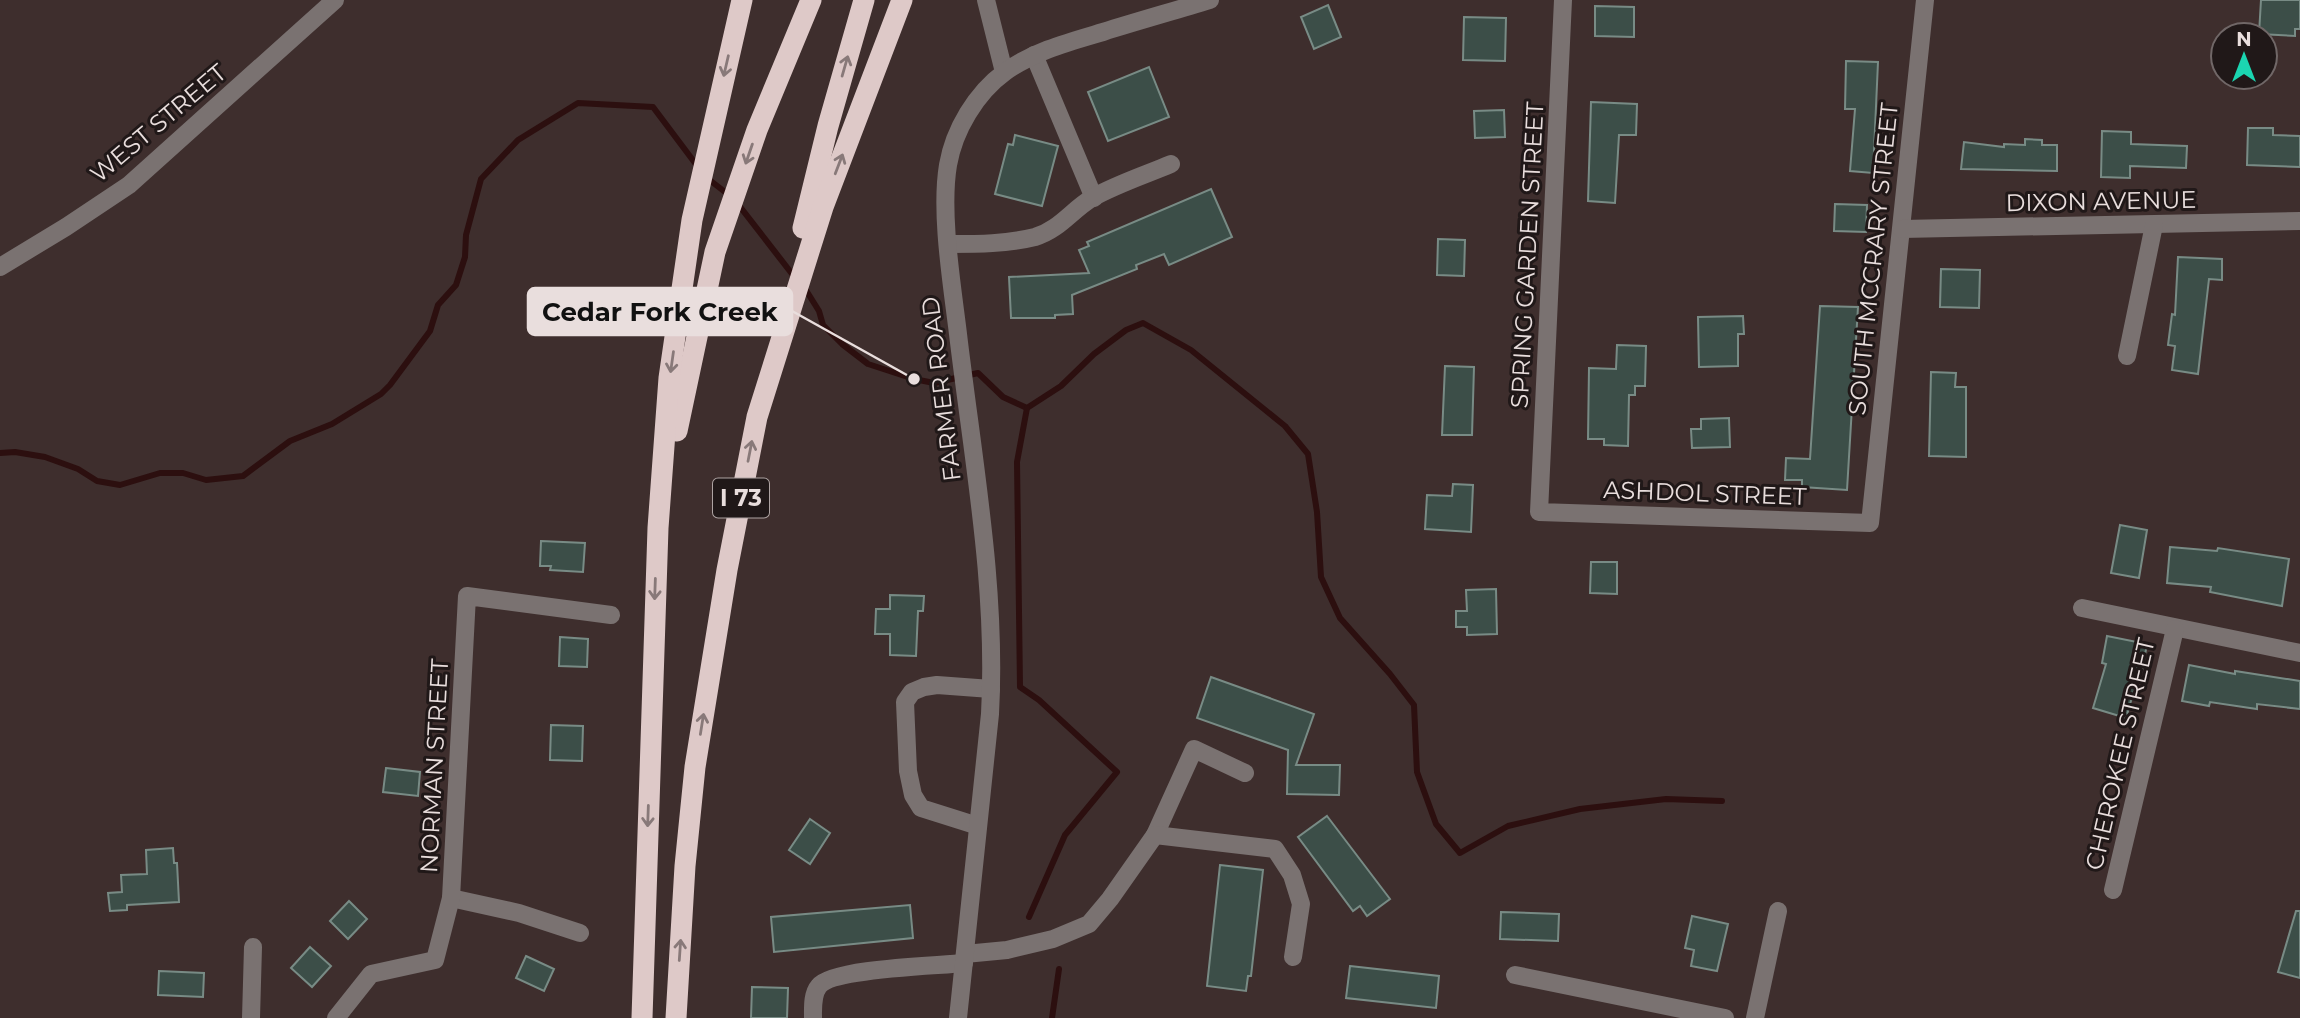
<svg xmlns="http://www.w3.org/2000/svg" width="2300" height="1018" font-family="Montserrat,sans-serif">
	<rect width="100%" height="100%" fill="#3e2e2d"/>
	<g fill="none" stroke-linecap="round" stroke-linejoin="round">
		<g stroke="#2c0f0f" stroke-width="6">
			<polyline points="707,178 734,199 796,279"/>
			<polyline points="804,287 819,311 823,325 842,344 868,364 914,379 934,383 978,373 1003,397 1027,408 1061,386 1094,354 1126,330 1143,323 1191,350 1285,426 1308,454 1317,512 1321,577 1340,618 1390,674 1414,705 1417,772 1436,824 1460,853 1508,826 1580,809 1666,799 1722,801"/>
			<polyline points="1027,408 1017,462 1020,687 1039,700 1117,772 1065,835 1029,917"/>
			<polyline points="0,453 15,452 45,457 78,469 97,481 120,485 160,473 183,473 206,480 243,476 290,441 332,424 381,394 390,385 430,331 438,305 456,285 465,257 466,235 481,179 518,140 578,103 653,107 698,167"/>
			<polyline points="1052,1018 1059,969"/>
		</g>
	</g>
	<g fill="#3c4e48" stroke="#788b85" stroke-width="2">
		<polygon points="2261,0 2300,0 2300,29 2295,29 2295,36 2259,34"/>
		<polygon points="1328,5 1341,37 1314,49 1301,17"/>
		<polygon points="1595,6 1634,7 1634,37 1595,36"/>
		<polygon points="1464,17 1506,18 1505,61 1463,60"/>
		<polygon points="1846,61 1878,62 1873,173 1850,171 1855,109 1845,109"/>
		<polygon points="1149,67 1169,117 1108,141 1088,92"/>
		<polygon points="1591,102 1637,104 1636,135 1619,135 1615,203 1588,201"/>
		<polygon points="1504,110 1505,137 1475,138 1474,111"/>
		<polygon points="2248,128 2273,128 2273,135 2300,136 2300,167 2247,165"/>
		<polygon points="2102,131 2131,132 2131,144 2187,146 2186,168 2130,166 2130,178 2101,177"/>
		<polygon points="1015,135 1058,146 1042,206 995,194 1008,144 1013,145"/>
		<polygon points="2025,139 2042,140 2042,145 2057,145 2057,171 1961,169 1964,142 2004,147 2004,144 2025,145"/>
		<polygon points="1211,189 1232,237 1169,265 1164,254 1136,265 1137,269 1072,295 1073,314 1055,315 1055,318 1011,318 1009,277 1089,273 1079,250 1089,246 1087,242"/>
		<polygon points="1835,204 1867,205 1866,232 1834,231"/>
		<polygon points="1438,239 1465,240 1464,276 1437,275"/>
		<polygon points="2178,257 2222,259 2222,280 2209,279 2198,374 2172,370 2175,346 2168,345 2172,314 2175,315"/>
		<polygon points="1941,269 1980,270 1979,308 1940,307"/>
		<polygon points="1820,306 1858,307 1847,490 1802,487 1802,480 1785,480 1786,458 1810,459"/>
		<polygon points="1743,316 1744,334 1738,334 1738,366 1699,367 1698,317"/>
		<polygon points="1617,345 1646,346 1645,386 1635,386 1635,395 1629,395 1628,446 1604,445 1604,439 1588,439 1589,368 1616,369"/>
		<polygon points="1445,366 1474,367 1472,435 1442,435"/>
		<polygon points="1931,372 1956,373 1955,387 1966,387 1966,457 1929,456"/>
		<polygon points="1729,418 1730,447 1692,448 1691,429 1701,429 1701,419"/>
		<polygon points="1453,484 1473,485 1471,532 1425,529 1427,495 1452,496"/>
		<polygon points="2120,525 2147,530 2139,578 2111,573"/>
		<polygon points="541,541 585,543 583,572 550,570 551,566 540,566"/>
		<polygon points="2170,547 2217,551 2218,548 2289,559 2282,606 2210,592 2211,587 2167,583"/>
		<polygon points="1591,562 1617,562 1617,594 1590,593"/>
		<polygon points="1496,589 1497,634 1467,635 1467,627 1456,627 1456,611 1467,611 1466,590"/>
		<polygon points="890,595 924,596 923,611 918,611 916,656 890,655 890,634 875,634 876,609 890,609"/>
		<polygon points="2107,636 2147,644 2142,671 2140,670 2126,718 2093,708 2106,664 2102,663"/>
		<polygon points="560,637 588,639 587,667 559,666"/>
		<polygon points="2189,665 2235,674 2235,671 2300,681 2300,709 2257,704 2257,709 2210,702 2209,706 2182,701"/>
		<polygon points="1211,677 1314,714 1296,765 1340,765 1339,795 1287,794 1288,750 1197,718"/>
		<polygon points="551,725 583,726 582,761 550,760"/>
		<polygon points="386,768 420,772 418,796 383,792"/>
		<polygon points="1327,816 1390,899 1367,916 1360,906 1353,911 1298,837"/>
		<polygon points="810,819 830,833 810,864 789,850"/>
		<polygon points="173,848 174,863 177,863 179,902 127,905 127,910 110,911 108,893 122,892 121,875 147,874 146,850"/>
		<polygon points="1220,865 1263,870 1251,976 1248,976 1246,991 1207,986"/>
		<polygon points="349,901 367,919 348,939 330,921"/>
		<polygon points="910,905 913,938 774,952 771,917"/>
		<polygon points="2296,911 2300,911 2300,978 2278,972"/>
		<polygon points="1501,912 1559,914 1558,941 1500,939"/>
		<polygon points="1692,916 1728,924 1717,971 1691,966 1694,950 1685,948"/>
		<polygon points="310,947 331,966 312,987 291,968"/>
		<polygon points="526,956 554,969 544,991 516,978"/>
		<polygon points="1350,966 1439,976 1436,1008 1346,998"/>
		<polygon points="159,971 204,973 203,997 158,995"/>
		<polygon points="752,987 788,988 787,1018 751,1018"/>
	</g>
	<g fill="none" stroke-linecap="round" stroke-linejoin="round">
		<g stroke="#7a7271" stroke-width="18">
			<polyline points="986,0 1004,72"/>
			<polyline points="1563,0 1539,512 1870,523 1925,0"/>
			<polyline points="1034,55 1094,198"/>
			<polyline points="1902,229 2300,221"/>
			<path d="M949,244C978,244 1007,244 1035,237C1059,230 1072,210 1092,198C1117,184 1145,175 1171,164"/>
			<polyline points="0,267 66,227 129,185 335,0"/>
			<polyline points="2127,356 2154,225"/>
			<polyline points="2082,608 2300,653"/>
			<polyline points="978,826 921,808 913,795 908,771 905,702 912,692 924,687 937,685 991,689"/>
			<polyline points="1155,835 1194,749 1245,773"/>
			<polyline points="2113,890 2175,629"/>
			<polyline points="451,898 519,913 580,933"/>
			<polyline points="965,954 1007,950 1053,939 1089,924 1110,899 1155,835 1275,849 1292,875 1301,904 1293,957"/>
			<polyline points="1515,975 1725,1018"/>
			<polyline points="251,1018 253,947"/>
			<polyline points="336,1018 371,974 435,960 451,898 467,596 611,615"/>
			<path d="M813,1018C813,1008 812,994 819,986C833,968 938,966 964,963"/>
			<path d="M958,1018L990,714C997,587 973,461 958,334C952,284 940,213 948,165C954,130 976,93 1005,72C1034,51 1069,42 1103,32C1138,21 1174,11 1210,0"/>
			<polyline points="1755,1018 1778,911"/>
		</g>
		<g stroke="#dec9c8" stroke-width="21">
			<polyline points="803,228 828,126 864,0"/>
			<polyline points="677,431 715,252 757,130 811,0"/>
			<polyline points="642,1018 658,528 669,378 692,220 742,0"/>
			<polyline points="676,1018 685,866 695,767 727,570 757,417 823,207 902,0"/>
		</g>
	</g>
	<defs><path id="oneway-shaft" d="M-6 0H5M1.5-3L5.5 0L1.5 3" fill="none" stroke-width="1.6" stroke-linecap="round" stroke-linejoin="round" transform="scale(1.75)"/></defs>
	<g stroke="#887979">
		<use href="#oneway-shaft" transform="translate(726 66) rotate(103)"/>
		<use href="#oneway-shaft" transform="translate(845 66) rotate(-74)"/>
		<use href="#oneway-shaft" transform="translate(749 154) rotate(109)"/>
		<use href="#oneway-shaft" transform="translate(839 164) rotate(-69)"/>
		<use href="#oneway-shaft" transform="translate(672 362) rotate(98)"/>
		<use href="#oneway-shaft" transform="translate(750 451) rotate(-79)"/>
		<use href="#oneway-shaft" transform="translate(655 589) rotate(92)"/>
		<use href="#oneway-shaft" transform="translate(702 724) rotate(-81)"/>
		<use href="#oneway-shaft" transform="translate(648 816) rotate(92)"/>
		<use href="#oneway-shaft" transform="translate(680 950) rotate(-86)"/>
	</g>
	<g text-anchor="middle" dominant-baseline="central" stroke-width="6" stroke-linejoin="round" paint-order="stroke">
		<rect fill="#201818" stroke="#ada3a2" stroke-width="2" x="713" y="478.5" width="56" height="39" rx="5"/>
		<g font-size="23" font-weight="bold" fill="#e9dedd">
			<text x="741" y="498">I 73</text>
		</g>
		<g font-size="24" fill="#e9dedd" stroke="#201818">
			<text transform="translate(158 123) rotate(-40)">WEST STREET</text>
			<text transform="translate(2101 201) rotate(-1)">DIXON AVENUE</text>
			<text transform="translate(1527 255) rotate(-87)">SPRING GARDEN STREET</text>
			<text transform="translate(1873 259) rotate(-84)">SOUTH MCCRARY STREET</text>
			<text transform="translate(941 389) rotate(-97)">FARMER ROAD</text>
			<text transform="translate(1705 493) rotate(2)">ASHDOL STREET</text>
			<text transform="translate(2120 754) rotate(-77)">CHEROKEE STREET</text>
			<text transform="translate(434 766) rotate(-87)">NORMAN STREET</text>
		</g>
	</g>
	<path fill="none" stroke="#e9dedd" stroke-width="2.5" d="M914 379L792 311"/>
	<circle fill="#e9dedd" stroke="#201818" stroke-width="2.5" cx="914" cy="379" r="7"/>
	<rect fill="#e9dedd" stroke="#e9dedd" stroke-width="2.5" x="528" y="288" width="264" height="47" rx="7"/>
	<g font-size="26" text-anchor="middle" font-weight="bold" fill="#111">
		<text x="660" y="321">Cedar Fork Creek</text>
	</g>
	<g transform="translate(2244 56)"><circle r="33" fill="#201818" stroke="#706767" stroke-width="2"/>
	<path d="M0-5L12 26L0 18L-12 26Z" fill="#1bd5b1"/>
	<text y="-10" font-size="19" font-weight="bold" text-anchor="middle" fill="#e9dedd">N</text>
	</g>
</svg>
